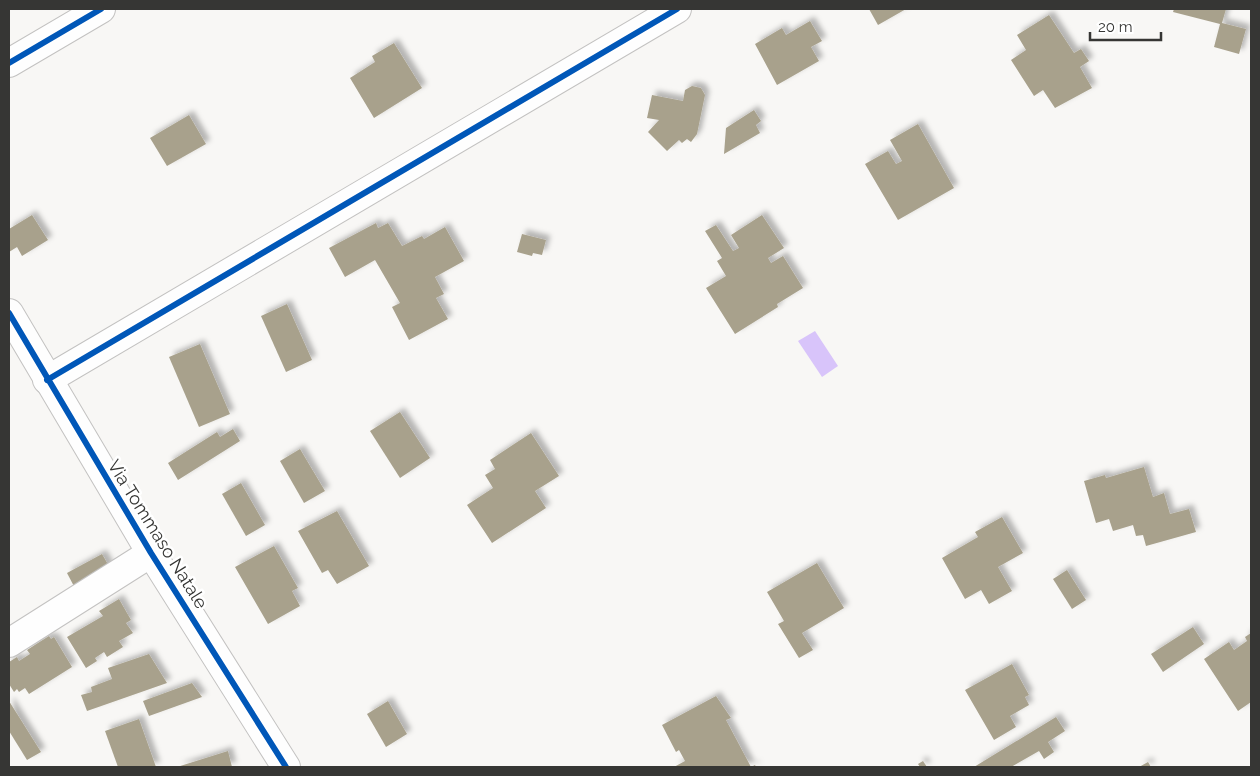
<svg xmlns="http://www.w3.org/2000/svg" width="1260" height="776" font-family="Raleway,sans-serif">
	<defs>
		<filter id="shadow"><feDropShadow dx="4.5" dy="-4.5" stdDeviation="2.5" flood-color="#0004"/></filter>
	</defs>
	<rect width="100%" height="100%" fill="#f8f7f5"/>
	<polygon fill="#d8c4fa" points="815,331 838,366 822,377 798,341"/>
	<g fill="#a8a18c" filter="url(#shadow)">
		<polygon points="869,9 906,9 878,25"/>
		<polygon points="1174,9 1226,9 1222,23 1246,29 1239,54 1214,47 1220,24 1173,12"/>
		<polygon points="1049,15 1074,53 1081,49 1089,61 1080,67 1092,88 1055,108 1043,90 1034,96 1011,60 1026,50 1017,35"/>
		<polygon points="810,21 822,41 811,47 819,61 777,85 755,44 782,28 786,35"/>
		<polygon points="394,43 422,88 374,118 350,78 375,62 372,56"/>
		<polygon points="692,86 701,88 705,95 697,134 691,142 687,139 682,143 679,140 667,151 648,132 659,120 647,118 652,95 683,101 685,90"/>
		<polygon points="754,110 761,121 756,125 760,133 724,154 726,128"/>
		<polygon points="189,115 206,144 167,166 150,138"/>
		<polygon points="918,124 954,188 898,220 865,164 888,151 896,164 902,161 890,140"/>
		<polygon points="32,215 48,240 22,256 17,247 9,252 9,229"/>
		<polygon points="762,215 784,248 768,258 771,263 783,256 803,288 777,304 778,307 735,334 706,288 726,276 717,261 722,258 705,231 716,225 733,251 739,248 731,235"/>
		<polygon points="376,223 378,228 388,223 402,246 422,236 424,239 445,227 464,261 435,277 444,294 436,298 448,319 409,340 392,307 400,303 375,260 345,277 329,248"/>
		<polygon points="522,234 546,240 542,255 533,253 532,256 517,252"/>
		<polygon points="287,304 312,360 286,372 261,316"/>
		<polygon points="200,344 230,414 199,427 169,357"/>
		<polygon points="400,412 430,458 400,478 370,431"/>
		<polygon points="233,429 240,441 178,480 168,463 217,432 220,437"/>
		<polygon points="531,433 559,476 535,491 546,508 492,543 467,505 493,488 485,475 495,469 490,460"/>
		<polygon points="300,449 325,491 304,503 280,461"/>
		<polygon points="1144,467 1153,497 1164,493 1170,514 1189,509 1196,532 1146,546 1143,535 1136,536 1133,525 1113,531 1109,519 1096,523 1084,481 1105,475 1106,478"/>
		<polygon points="241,483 265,525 246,536 222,494"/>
		<polygon points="337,511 369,566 337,584 328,570 322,573 298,531"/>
		<polygon points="1002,517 1023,553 998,567 1012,591 989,604 981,590 965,599 942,558 978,537 975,532"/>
		<polygon points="274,546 298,588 292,591 300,606 268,624 235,567"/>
		<polygon points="102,554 110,568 77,592 67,573"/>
		<polygon points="817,563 844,608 802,633 813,650 799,658 778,624 784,621 767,592"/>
		<polygon points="1067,570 1086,600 1072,609 1053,579"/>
		<polygon points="119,599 131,620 126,623 133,633 119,641 123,647 107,657 104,652 95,658 97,661 86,668 67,637 103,616 99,611"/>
		<polygon points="1193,627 1204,644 1163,672 1151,654"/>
		<polygon points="1251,633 1251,702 1238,711 1204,659 1229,642 1234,650 1247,641 1245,637"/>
		<polygon points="49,636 51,639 54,637 72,667 29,694 25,688 19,692 17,689 14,692 9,684 9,662 17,657 19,661 30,654 27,650"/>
		<polygon points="149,654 167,683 87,711 81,695 92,692 91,687 112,679 108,668"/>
		<polygon points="1012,664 1029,695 1025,697 1029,705 1010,716 1016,727 994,740 965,690"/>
		<polygon points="192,683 202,697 149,716 143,701"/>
		<polygon points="716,696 731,718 726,720 751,767 755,765 756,767 674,767 685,761 679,750 676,752 662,725"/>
		<polygon points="9,701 41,752 27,760 9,731"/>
		<polygon points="388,701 407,734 386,747 367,714"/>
		<polygon points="1056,717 1065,731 1048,742 1054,752 1044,759 1039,751 1011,767 974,767"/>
		<polygon points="139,719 156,767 118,767 105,731"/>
		<polygon points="228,751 232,767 177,767"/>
		<polygon points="923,761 927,767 920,767 918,764"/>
		<polygon points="1148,762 1151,767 1139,767"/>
	</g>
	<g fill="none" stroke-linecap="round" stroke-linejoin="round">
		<g stroke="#c3c2c1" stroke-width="30">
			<g id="minor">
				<polyline points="9,63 101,9"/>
				<polyline points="9,313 151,553 286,767"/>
				<polyline points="47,380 677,9"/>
				<polyline points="9,643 151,553"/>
			</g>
		</g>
		<use href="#minor" stroke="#fefefe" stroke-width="28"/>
		<g stroke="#fff" stroke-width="9">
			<g id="cycleway">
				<polyline points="9,63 101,9"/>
				<polyline points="9,313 151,553 286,767"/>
				<polyline points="47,380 677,9"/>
			</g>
		</g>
		<use href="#cycleway" stroke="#0057b8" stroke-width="6"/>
	</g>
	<g text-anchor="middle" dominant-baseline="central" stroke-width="5" stroke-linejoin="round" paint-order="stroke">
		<g font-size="18" fill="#363634" stroke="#fff">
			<text transform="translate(158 534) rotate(58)">Via Tommaso Natale</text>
		</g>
	</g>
	<rect width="1260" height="776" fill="none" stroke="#363634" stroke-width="20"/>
	<path d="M1090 32v8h71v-8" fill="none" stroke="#363634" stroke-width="2.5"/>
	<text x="1098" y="32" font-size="15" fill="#363634" stroke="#ffffff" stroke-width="4" paint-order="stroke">20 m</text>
</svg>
